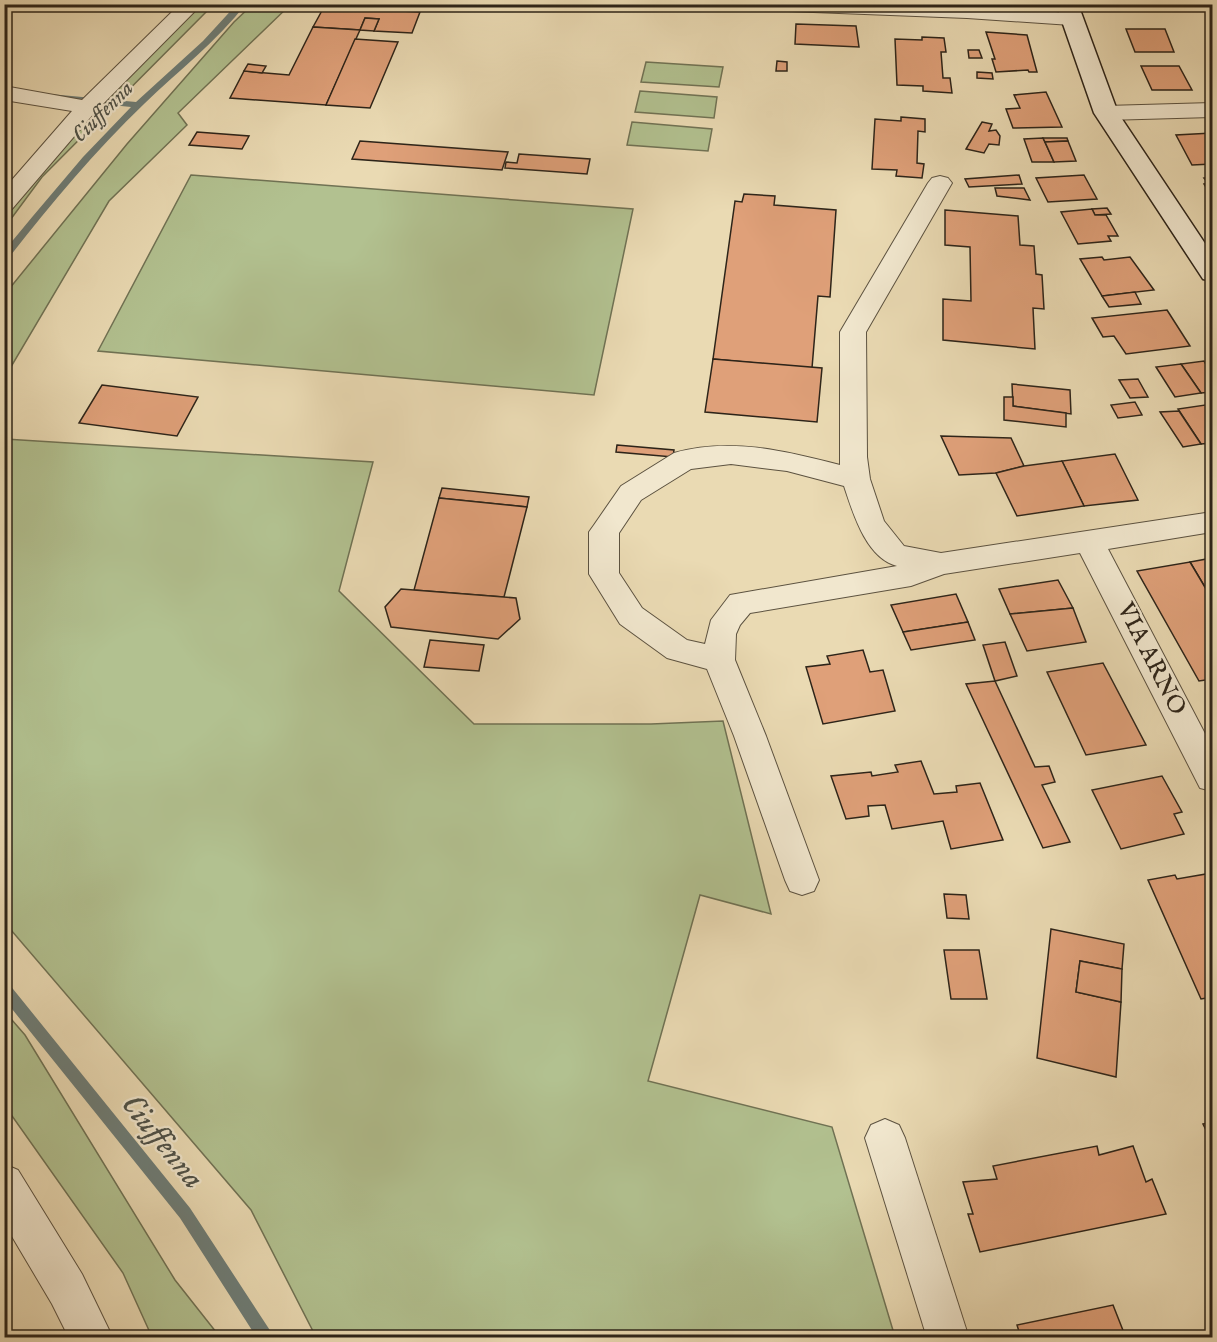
<svg xmlns="http://www.w3.org/2000/svg" width="1217" height="1342" font-family="'IM FELL English',serif">
	<rect width="100%" height="100%" fill="#eadab3"/>
	<filter id="stains"><feTurbulence type="fractalNoise" baseFrequency=".00333" numOctaves="4"/><feColorMatrix values="0 0 0 0 .2 0 0 0 0 .09 0 0 0 0 .02 0 0 0 .5 -.17"/></filter>
	<radialGradient id="worn" r=".72"><stop offset=".6" stop-color="#630" stop-opacity="0"/><stop offset="1" stop-color="#630" stop-opacity=".3"/></radialGradient>
	<g fill="#b2c190" stroke="#707254" stroke-width="1.5">
		<polygon points="253,4 290,5 178,113 187,125 109,201 5,377 5,294 127,144 234,22"/>
		<polygon points="197,5 213,5 42,177 5,227 5,211 33,176"/>
		<polygon points="646,62 723,67 719,87 641,82"/>
		<polygon points="640,91 717,97 714,118 635,112"/>
		<polygon points="632,122 712,129 708,151 627,145"/>
		<polygon points="191,175 633,209 594,395 98,351"/>
		<polygon points="5,439 373,462 339,591 474,724 651,724 723,721 771,914 700,895 648,1081 832,1127 895,1337 316,1337 251,1210 5,923"/>
		<polygon points="5,1012 25,1035 175,1280 220,1337 152,1337 123,1273 5,1106"/>
	</g>
	<g fill="none" stroke-linecap="round" stroke-linejoin="round">
		<g fill="#6e7d77" fill-rule="evenodd">
			<path d="M237,4H246C216,42 178,71 144,104C94,152 50,205 7,260L4,261V251L33,216L83,157L131,107L53,99L50,98V94L136,102L203,41Z"/>
			<polygon points="4,982 9,984 190,1208 275,1338 257,1338 180,1218 4,999"/>
		</g>
	</g>
	<g fill="#dfa079" stroke="#2d2419" stroke-width="1.5">
		<polygon points="1114,4 1183,4 1185,9 1115,7"/>
		<polygon points="324,7 420,12 412,33 374,31 379,19 365,18 360,30 313,27"/>
		<polygon points="365,18 379,19 374,31 360,30"/>
		<polygon points="796,24 856,26 859,47 795,44"/>
		<polygon points="313,27 360,30 326,105 230,98 244,71 289,75"/>
		<polygon points="1126,29 1165,29 1174,52 1135,52"/>
		<polygon points="986,32 1027,35 1037,72 1029,72 1028,70 996,72 992,59 995,59"/>
		<polygon points="922,37 944,38 946,52 941,52 943,78 950,78 952,93 923,91 923,86 897,85 895,39 922,40"/>
		<polygon points="355,39 398,42 370,108 326,105"/>
		<polygon points="968,50 979,50 982,58 969,58"/>
		<polygon points="777,61 787,62 787,71 776,71"/>
		<polygon points="248,64 266,66 262,73 244,71"/>
		<polygon points="1141,66 1179,66 1192,90 1152,90"/>
		<polygon points="977,72 992,73 993,79 977,78"/>
		<polygon points="1046,92 1062,127 1013,128 1006,109 1020,108 1014,95"/>
		<polygon points="901,117 925,119 925,132 918,131 917,163 924,164 922,178 896,176 897,170 872,169 875,119 901,121"/>
		<polygon points="982,122 992,124 989,131 996,130 1000,136 999,145 989,144 984,153 966,149"/>
		<polygon points="197,132 249,136 242,149 189,145"/>
		<polygon points="1212,133 1212,164 1192,165 1176,135"/>
		<polygon points="1043,138 1054,162 1032,162 1024,139"/>
		<polygon points="1043,138 1067,138 1068,141 1045,142"/>
		<polygon points="360,141 508,152 502,170 352,159"/>
		<polygon points="1068,141 1076,161 1054,162 1045,142"/>
		<polygon points="519,154 590,159 587,174 505,168 506,162 517,163"/>
		<polygon points="1019,175 1022,184 969,187 965,179"/>
		<polygon points="1084,175 1097,199 1048,202 1036,178"/>
		<polygon points="1212,177 1212,197 1204,184 1208,183 1204,178"/>
		<polygon points="995,188 1024,188 1030,200 997,196"/>
		<polygon points="744,194 775,196 774,205 836,210 830,297 818,296 812,368 713,359 735,201 742,202"/>
		<polygon points="1107,208 1111,214 1095,215 1092,209"/>
		<polygon points="1092,209 1095,215 1106,215 1118,236 1108,236 1111,241 1078,244 1061,212"/>
		<polygon points="945,210 1018,216 1020,245 1034,246 1036,274 1042,275 1044,309 1033,308 1035,349 943,340 943,299 971,301 970,247 945,245"/>
		<polygon points="1102,257 1104,260 1130,257 1154,290 1102,296 1080,259"/>
		<polygon points="1135,292 1141,304 1109,307 1102,296"/>
		<polygon points="1167,310 1190,346 1126,354 1114,336 1103,337 1092,318"/>
		<polygon points="713,359 822,368 817,422 705,412"/>
		<polygon points="1204,361 1212,376 1212,392 1201,393 1181,364"/>
		<polygon points="1181,364 1201,393 1175,397 1156,367"/>
		<polygon points="1138,379 1148,397 1130,398 1119,380"/>
		<polygon points="1012,384 1070,390 1071,414 1013,406"/>
		<polygon points="102,385 198,397 177,436 79,423"/>
		<polygon points="1004,397 1013,397 1013,406 1066,413 1066,427 1004,420"/>
		<polygon points="1135,402 1142,415 1118,418 1111,405"/>
		<polygon points="1212,404 1212,443 1201,444 1178,409"/>
		<polygon points="1179,411 1201,444 1183,447 1160,412"/>
		<polygon points="941,436 1011,438 1024,466 996,473 959,475"/>
		<polygon points="617,445 674,450 673,457 616,452"/>
		<polygon points="1115,454 1138,500 1084,506 1062,461"/>
		<polygon points="1062,461 1084,506 1017,516 996,473 1024,466"/>
		<polygon points="442,488 529,497 527,507 439,498"/>
		<polygon points="439,498 527,507 504,597 414,590"/>
		<polygon points="1212,558 1212,599 1190,562"/>
		<polygon points="1190,562 1212,599 1212,679 1199,681 1137,571"/>
		<polygon points="1058,580 1073,608 1010,614 999,589"/>
		<polygon points="401,589 516,598 520,619 498,639 391,627 385,607"/>
		<polygon points="956,594 968,622 903,632 891,605"/>
		<polygon points="1073,608 1086,642 1027,651 1010,614"/>
		<polygon points="968,622 975,640 911,650 903,632"/>
		<polygon points="430,640 484,645 479,671 424,667"/>
		<polygon points="1005,642 1017,676 995,681 983,645"/>
		<polygon points="863,650 870,672 883,670 895,711 823,724 806,667 830,664 827,656"/>
		<polygon points="1103,663 1146,745 1086,755 1047,672"/>
		<polygon points="995,681 1035,767 1049,766 1055,782 1042,785 1070,842 1043,848 966,684"/>
		<polygon points="921,761 934,794 957,792 956,786 980,783 1003,840 951,849 943,821 892,829 885,805 868,806 869,816 846,819 831,776 871,772 872,776 898,772 895,765"/>
		<polygon points="1162,776 1182,812 1174,814 1184,834 1121,849 1092,790"/>
		<polygon points="1212,873 1212,997 1201,999 1148,880 1175,875 1177,879"/>
		<polygon points="944,894 966,895 969,919 947,918"/>
		<polygon points="1051,929 1124,944 1122,969 1080,961 1076,992 1121,1002 1116,1077 1037,1058"/>
		<polygon points="944,950 979,950 987,999 951,999"/>
		<polygon points="1080,961 1122,969 1121,1002 1076,992"/>
		<polygon points="1212,1122 1212,1142 1203,1124"/>
		<polygon points="1097,1146 1099,1155 1133,1146 1146,1182 1152,1179 1166,1214 980,1252 968,1214 973,1214 963,1182 997,1179 993,1166"/>
		<polygon points="1113,1305 1126,1338 1021,1338 1017,1325"/>
	</g>
	<g fill="none" stroke-linecap="round" stroke-linejoin="round">
		<g stroke="#5c5240" stroke-width="2">
			<g id="street">
				<polygon points="180,4 202,4 95,112 12,209 4,211 4,189 72,111 4,100 4,86 82,100"/>
				<polygon points="752,4 933,4 1071,13 1078,15 1081,19 1078,23 1071,25 967,18 762,10 755,8"/>
				<polygon points="1212,103 1212,117 1106,120 1098,118 1095,113 1098,108 1106,106"/>
				<path d="M940,176L948,178L952,183L866,332L867,457L870,479L884,521L904,546L941,553L1212,512V532L1108,549L1212,747V791L1200,788L1080,553L944,574L911,586L750,613L740,625L736,634L735,660L766,736L819,880L814,891L802,895L790,891L785,880L734,736L707,669L667,658L620,624L589,574V532L594,525L621,486L674,453C730,437 785,451 840,465V332L928,183L932,178ZM731,464L787,471L844,486C853,513 866,558 897,566L730,595L711,620L705,644L687,640L642,608L619,573V533L641,500L691,469Z"/>
				<polygon points="885,1119 899,1125 905,1138 969,1338 927,1338 865,1138 871,1125"/>
				<polygon points="4,1164 18,1170 82,1274 113,1338 69,1338 52,1304 4,1223"/>
			</g>
		</g>
		<g stroke="#2d2419" stroke-width="3">
			<polygon id="secondary" points="1056,4 1078,4 1118,113 1212,254 1212,281 1203,279 1094,113"/>
		</g>
		<use href="#street" fill="#f1e7ce" fill-rule="evenodd"/>
		<use href="#secondary" fill="#f1e7ce" fill-rule="evenodd"/>
	</g>
	<g text-anchor="middle" dominant-baseline="central" stroke-width="4.5" stroke-linejoin="round" paint-order="stroke">
		<g font-size="22" font-style="italic" fill="#4e5148" stroke="#f1e7ce">
			<text transform="translate(103 112) rotate(-45)">Ciuffenna</text>
		</g>
		<g font-size="24" fill="#2d2419" stroke="#f1e7ce">
			<text transform="translate(1151 659) rotate(63)">VIA ARNO</text>
		</g>
		<g font-size="32" font-style="italic" fill="#4e5148" stroke="#f1e7ce">
			<text transform="translate(162 1142) rotate(51)">Ciuffenna</text>
		</g>
	</g>
	<rect width="1217" height="1342" fill="none" stroke="#eadab3" stroke-width="24"/>
	<rect x="6" y="6" width="1205" height="1330" fill="none" stroke="#2d2419" stroke-width="3"/>
	<rect x="12" y="12" width="1193" height="1318" fill="none" stroke="#2d2419" stroke-width="1.5"/>
	<rect width="100%" height="100%" filter="url(#stains)"/>
	<rect width="100%" height="100%" fill="url(#worn)"/>
</svg>
